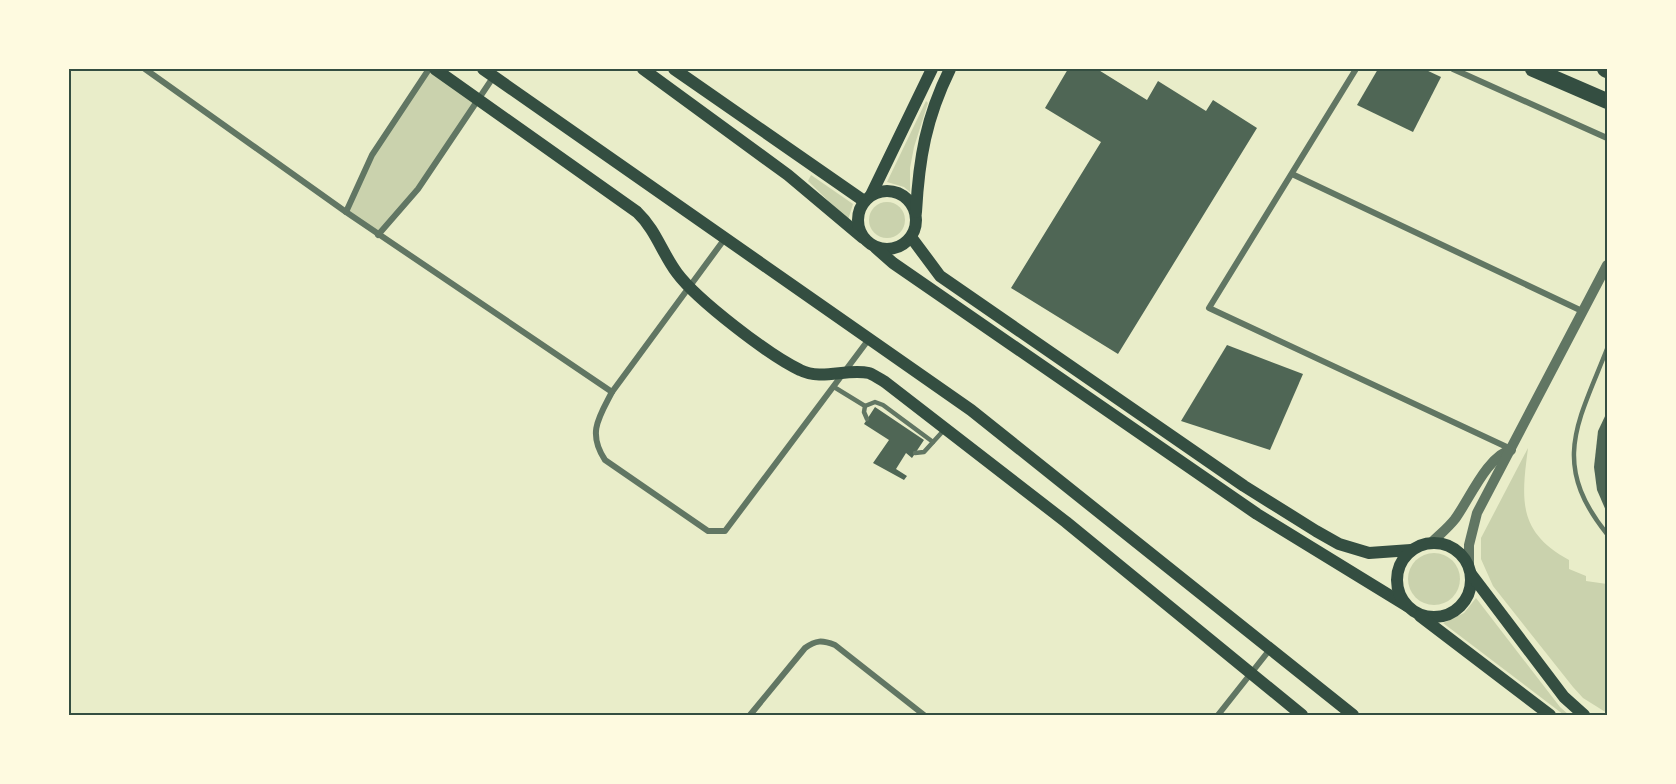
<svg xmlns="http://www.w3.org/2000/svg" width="1676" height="784" font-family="'PT Sans Narrow',sans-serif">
	<rect width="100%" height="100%" fill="#e9edc9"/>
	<g fill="#cad2ad">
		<polygon points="429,69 479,100 418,189 378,235 346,212 372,155"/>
		<polygon points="926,101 928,103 914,147 910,168 910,192 904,187 887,182"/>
		<polygon points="811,175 853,204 848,220 808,181"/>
		<circle cx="887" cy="220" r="18"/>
		<path d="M1528,448C1521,501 1518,532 1569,560V569L1586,576V581L1607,584V713L1583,698L1573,687L1493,586L1481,559V538Z"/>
		<circle cx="1434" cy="579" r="26"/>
		<polygon points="1476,598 1560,707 1569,715 1564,715 1443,623 1464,613"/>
	</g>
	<g fill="#4f6655">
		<polygon points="1068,69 1097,69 1147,100 1158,81 1206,111 1213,100 1257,128 1118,354 1011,288 1101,142 1045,108"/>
		<polygon points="1378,69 1424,69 1441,77 1413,132 1357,105"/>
		<polygon points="1227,345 1303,374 1270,450 1181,421"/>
		<polygon points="875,407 924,440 912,458 906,453 896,469 907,476 904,480 873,463 889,440 864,424"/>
		<polygon points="1607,412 1607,513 1597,490 1594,467 1598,431"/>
	</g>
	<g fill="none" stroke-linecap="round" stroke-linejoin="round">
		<g stroke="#617663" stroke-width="4.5">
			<path d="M1607,349C1578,423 1550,463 1607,534"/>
			<polyline points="834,387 865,406 864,412 867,419"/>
			<polyline points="865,406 875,402 883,405 933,442"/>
			<polyline points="915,453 924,452 944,430"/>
		</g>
		<g stroke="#617663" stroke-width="6">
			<polyline points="145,69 346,212 612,392"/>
			<polyline points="1356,69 1209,308 1511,449"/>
			<polyline points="1453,69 1607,138"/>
			<polyline points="1292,174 1582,311"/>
			<polyline points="346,212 372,155 429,69"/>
			<polyline points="378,235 418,189 494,76"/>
			<path d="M726,237L612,392C599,417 587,433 605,460L708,531H725L869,339"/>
			<path d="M750,715L805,648C816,640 822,640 835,645L924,715"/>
			<polyline points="1218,715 1271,648"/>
		</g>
		<g stroke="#617663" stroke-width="10">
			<path d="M1431,543C1439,535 1448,528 1455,519C1469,500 1488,455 1511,450"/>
			<polyline points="1469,569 1469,545 1477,513 1607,265"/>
		</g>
		<g stroke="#344e41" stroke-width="12">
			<path d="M435,69L637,212C656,230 662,253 677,273C697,300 770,356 800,370C822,381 846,368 869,373C874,375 880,379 885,382L1066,522L1302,715"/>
			<polyline points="483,69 971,410 1353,715"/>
			<polyline points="643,69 788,175 863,238"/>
			<polyline points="674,69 864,201"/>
			<circle cx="887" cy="220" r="29"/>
			<polyline points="871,195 932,69"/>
			<path d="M916,212C919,158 926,118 950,69"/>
			<polyline points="911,237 940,276 1244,486 1316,531 1339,544 1369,553 1411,550"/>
			<polyline points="876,248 893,263 1257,514 1407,606"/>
			<circle cx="1434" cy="580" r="37"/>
			<polyline points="1471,574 1564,697 1584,715"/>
			<polyline points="1420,616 1550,715"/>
		</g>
		<g stroke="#344e41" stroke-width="16">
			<polyline points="1533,69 1607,101"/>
			<polyline points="1605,69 1607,70"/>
		</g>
	</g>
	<rect width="1676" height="784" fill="none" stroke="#fefae0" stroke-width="141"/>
	<rect x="70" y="70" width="1536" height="644" fill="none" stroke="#344e41" stroke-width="2"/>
</svg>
